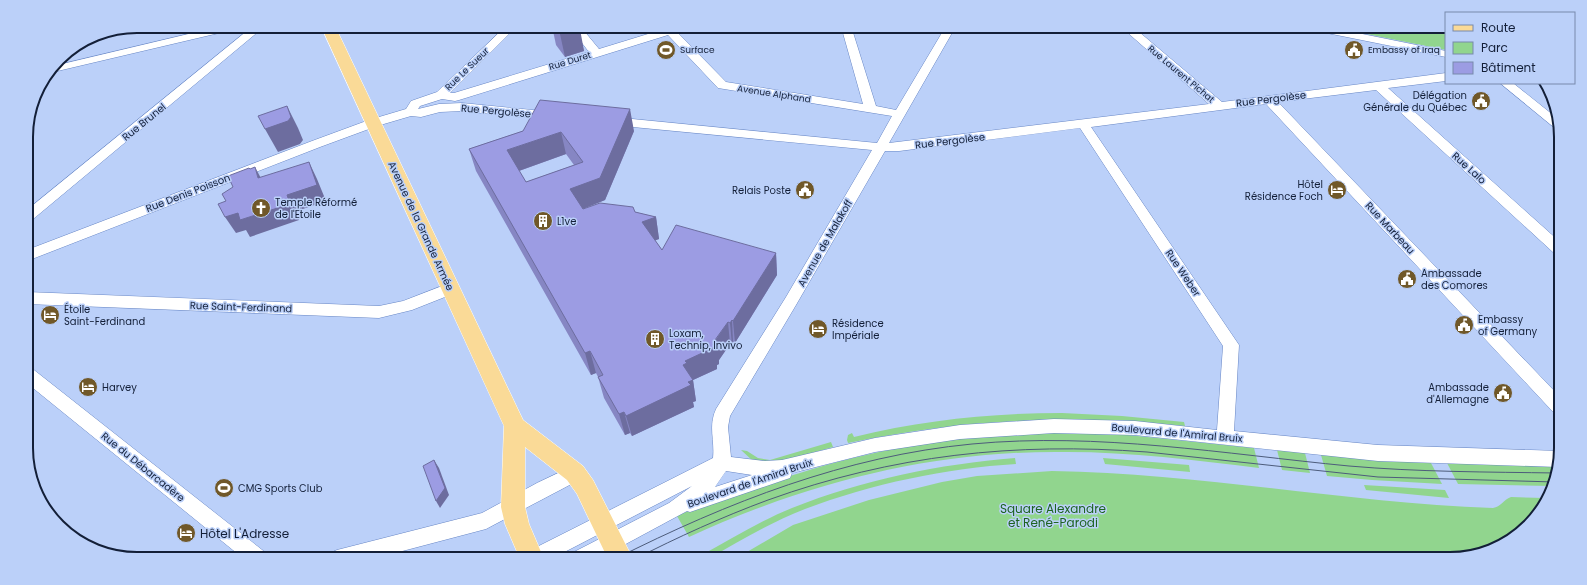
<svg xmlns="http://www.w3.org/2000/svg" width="1587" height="585" font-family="Poppins,sans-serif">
	<rect width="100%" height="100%" fill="#bbd0f9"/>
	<g fill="#91d58e">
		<polygon points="1327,26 1446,26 1446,50"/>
		<path d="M1062,413L1122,416L1184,422L1185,426C1070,414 961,419 848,443L847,440L848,435L852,433L854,437C923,420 991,413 1062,413Z"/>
		<path d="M1046,433L1118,434L1254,448L1259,468C1195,460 1131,452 1067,452C936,450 808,482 689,537L677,516C705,503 734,494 763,485C830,462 899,444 970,438C995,435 1021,435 1046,433Z"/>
		<polygon points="831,442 833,447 777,463 753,461 741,450 747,451 758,458 770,460"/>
		<polygon points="1277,450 1305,453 1310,473 1282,470"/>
		<polygon points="1321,455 1431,463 1442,484 1372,480 1327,476"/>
		<path d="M1015,458L1016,464C947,468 871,484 805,509C771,522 740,541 708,559H702L700,556C731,539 760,521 792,508C862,480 940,464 1015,458Z"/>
		<polygon points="1103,458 1189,465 1190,472 1105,464"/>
		<polygon points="1447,463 1558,466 1553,486 1458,484"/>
		<path d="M1052,471C1200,473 1345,503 1493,508C1501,507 1503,500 1511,497L1545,498L1517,536L1457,559H735L793,525L869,500L942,482L977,476Z"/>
		<polygon points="1364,485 1445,490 1449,498 1366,490"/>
	</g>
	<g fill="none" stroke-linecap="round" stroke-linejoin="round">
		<g stroke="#6786c5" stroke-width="1">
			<g id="minor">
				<polygon points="222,26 241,26 236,29 49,73 54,66"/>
				<polygon points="253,26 265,26 32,220 27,222 27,210"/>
				<path d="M506,26H517L450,93H454L589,52L569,26H580L599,49L674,26H690L689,28L677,32L726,82L863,104L841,26H851L876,106L896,110L946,26H956L889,143L1209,104L1120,26H1132L1222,102L1446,73V81L1388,88L1560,242V255L1555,254L1376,90L1278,102L1561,398V416L1555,414L1266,104L1091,127L1239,345L1234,431L1378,445L1559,451L1560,452L1558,467L1378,461L1135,435L1054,433L960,439L875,452L792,473L790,478L784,480L690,512L687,511L598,559H569L572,553L669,503L692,486L551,559H522L525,553L713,458C715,441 708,426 716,409L786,297L872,150L612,125L608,124L606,121L608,118L612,117L877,143L892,116L718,88L668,35L459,100L455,101L442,99L420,106L418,109L439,104L462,103L552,112L556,113L558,116L556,119L552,120L462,111L440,112L421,117L411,116L377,126L320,147L27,261V250L312,141L369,120L406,109L411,101L437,92ZM1080,128L1223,346L1217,430L1135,421L1054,419L960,425L875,438L782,460L765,461L731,457L728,427L730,416L796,305L885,151H899ZM726,471L752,475L715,487Z"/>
				<polygon points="1302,26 1323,26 1446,51 1446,57 1307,29"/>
				<polygon points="1500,83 1513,83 1558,119 1560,130 1556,129"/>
				<polygon points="450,283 455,285 457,289 455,293 412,310 379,318 27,304 27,292 379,306 403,301"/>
				<polygon points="28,368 34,370 266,553 269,559 244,559 28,384"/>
				<polygon points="575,465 581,467 584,473 581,479 486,529 372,559 327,559 330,553 337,550 482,513 537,483"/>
			</g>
		</g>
		<g stroke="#fff" stroke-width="1">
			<polygon id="major" points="321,26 335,26 523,420 583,466 593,480 633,559 608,559 577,494 567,480 525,447 525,507 529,524 544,559 520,559 505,524 501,507 504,426"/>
		</g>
		<use href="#minor" fill="#fff" fill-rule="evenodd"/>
		<use href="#major" fill="#fada97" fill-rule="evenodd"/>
		<g stroke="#4d5c7b" stroke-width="1">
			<path d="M615,559C728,502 846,456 972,444C1099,432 1224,454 1349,466C1418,472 1488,472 1557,473"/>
			<path d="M635,559C678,537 722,517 768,500C893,455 1015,442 1147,452L1378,477L1555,482"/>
		</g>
	</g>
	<g fill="#8686c3" fill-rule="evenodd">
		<polygon points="552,26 578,26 584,51 565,57 556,45"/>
		<path d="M523,131H634L605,200L583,209L635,212L656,217L659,239L655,240L662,250L776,253L777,275L735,343L733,342L732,345L730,344L719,360V364L717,365V369L693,380L696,401L693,402L694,407L632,436L630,433L625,435L604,398L598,377L596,373L591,375L476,171L469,149ZM566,154L574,165L526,182L519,171Z"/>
	</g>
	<g fill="#6d6d9f">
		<polygon points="580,29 584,51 565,57 560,34"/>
		<polygon points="287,106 298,128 303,140 300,144 278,152 265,129"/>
		<polygon points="630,109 634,131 605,200 575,212 570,189"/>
		<polygon points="561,132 566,154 513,173 507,150"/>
		<polygon points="309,162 317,179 326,201 297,211 299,220 250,237 246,230 236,233 225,217"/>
		<polygon points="255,167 264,184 258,178"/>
		<polygon points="656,217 659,239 646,244 642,222"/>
		<polygon points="776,253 777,275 735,343 733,321"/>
		<polygon points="732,320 733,342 732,345 730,323"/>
		<polygon points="728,322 730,344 719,360 719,364 717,365 717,369 693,380 696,401 693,402 694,407 632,436 626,416 683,365 685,361 713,344"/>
		<polygon points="590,351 596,373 591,375 585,353"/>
		<polygon points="624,412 630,433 625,435 619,414"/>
		<polygon points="434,460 439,468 449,495 440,508 436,501"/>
	</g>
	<g fill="#9c9ce3" stroke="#6d6d9f" fill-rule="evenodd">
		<polygon points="553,26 578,26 580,29 560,34"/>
		<path d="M540,100L630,109L600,178L570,189L583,209L600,203L633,207L635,212L656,217L642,222L662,250L676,225L776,253L733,321L732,320L730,323L728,322L715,340L717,342L713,344L715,347L685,361L687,363L683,365L693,380L688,382L691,385L626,416L624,412L619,414L598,377L603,375L590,351L585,353L469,149L523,131ZM561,132L583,162L526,182L507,150Z"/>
		<polygon points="287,106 291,117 288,121 265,129 258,116"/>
		<polygon points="309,162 317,185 287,195 290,204 240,220 238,213 225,217 218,204 226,201 222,194 233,187 228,176 249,168 250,169 255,167 258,178"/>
		<polygon points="434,460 445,488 436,501 423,466"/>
	</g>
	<defs>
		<g id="stadium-disc" transform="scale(1)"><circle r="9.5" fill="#705829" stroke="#bbd0f9"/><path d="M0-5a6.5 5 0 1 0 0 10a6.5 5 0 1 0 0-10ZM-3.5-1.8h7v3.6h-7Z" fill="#fff"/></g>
		<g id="civic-disc" transform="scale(1)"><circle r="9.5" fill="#705829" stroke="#bbd0f9"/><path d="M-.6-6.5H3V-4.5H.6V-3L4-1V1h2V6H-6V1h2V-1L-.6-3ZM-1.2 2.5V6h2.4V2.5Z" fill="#fff"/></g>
		<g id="hotel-disc" transform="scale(1)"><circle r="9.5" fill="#705829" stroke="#bbd0f9"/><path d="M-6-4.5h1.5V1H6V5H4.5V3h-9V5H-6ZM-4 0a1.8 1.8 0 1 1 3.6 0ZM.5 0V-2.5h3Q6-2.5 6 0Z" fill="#fff"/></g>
		<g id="church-disc" transform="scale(1)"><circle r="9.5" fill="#705829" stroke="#bbd0f9"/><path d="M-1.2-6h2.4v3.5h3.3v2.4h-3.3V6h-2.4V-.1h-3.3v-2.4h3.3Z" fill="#fff"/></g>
		<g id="building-disc" transform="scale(1)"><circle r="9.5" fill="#705829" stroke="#bbd0f9"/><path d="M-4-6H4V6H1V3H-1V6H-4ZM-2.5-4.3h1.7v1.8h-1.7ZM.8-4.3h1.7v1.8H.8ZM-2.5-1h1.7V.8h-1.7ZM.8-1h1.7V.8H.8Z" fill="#fff"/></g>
	</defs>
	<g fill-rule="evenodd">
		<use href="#stadium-disc" x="666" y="50"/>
		<use href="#civic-disc" x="1354" y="50"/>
		<use href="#civic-disc" x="1481" y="101"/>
		<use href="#civic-disc" x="805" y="190"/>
		<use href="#hotel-disc" x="1337" y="190"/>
		<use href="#church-disc" x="261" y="208"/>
		<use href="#building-disc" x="543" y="221"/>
		<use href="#civic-disc" x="1407" y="279"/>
		<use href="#hotel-disc" x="50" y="315"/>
		<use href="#civic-disc" x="1464" y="325"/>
		<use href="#hotel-disc" x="818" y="329"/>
		<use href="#building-disc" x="655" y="339"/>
		<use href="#hotel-disc" x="88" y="387"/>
		<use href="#civic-disc" x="1503" y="393"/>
		<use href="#stadium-disc" x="224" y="488"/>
		<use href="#hotel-disc" x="186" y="533"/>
	</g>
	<g text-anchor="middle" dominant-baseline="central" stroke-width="3" stroke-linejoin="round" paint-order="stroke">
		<g font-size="9" fill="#131f38" stroke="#bbd0f9" text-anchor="start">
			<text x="680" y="50">Surface</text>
			<text x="1368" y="50">Embassy of Iraq</text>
		</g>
		<g font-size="9" fill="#131f38" stroke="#bbd0f9">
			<text transform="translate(570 61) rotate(-17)">Rue Duret</text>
			<text transform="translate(467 69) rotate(-44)">Rue Le Sueur</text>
			<text transform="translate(1181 74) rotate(40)">Rue Laurent Pichat</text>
			<text transform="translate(774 94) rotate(9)">Avenue Alphand</text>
		</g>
		<g font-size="10" fill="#131f38" stroke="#bbd0f9" text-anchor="start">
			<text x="1467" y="95" text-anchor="end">Délégation<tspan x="1467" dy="12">Générale du Québec</tspan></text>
			<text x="1323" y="184" text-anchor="end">Hôtel<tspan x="1323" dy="12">Résidence Foch</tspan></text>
			<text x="791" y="190" text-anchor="end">Relais Poste</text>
			<text x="275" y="202">Temple Réformé<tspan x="275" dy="12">de l'Etoile</tspan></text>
			<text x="557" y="221">L1ve</text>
			<text x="1421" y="273">Ambassade<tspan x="1421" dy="12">des Comores</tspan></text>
			<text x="64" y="309">Étoile<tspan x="64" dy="12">Saint-Ferdinand</tspan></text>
			<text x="1478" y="319">Embassy<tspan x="1478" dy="12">of Germany</tspan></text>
			<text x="832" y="323">Résidence<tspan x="832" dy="12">Impériale</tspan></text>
			<text x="669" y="333">Loxam,<tspan x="669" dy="12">Technip, Invivo</tspan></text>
			<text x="102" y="387">Harvey</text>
			<text x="1489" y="387" text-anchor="end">Ambassade<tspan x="1489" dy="12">d'Allemagne</tspan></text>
			<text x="238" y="488">CMG Sports Club</text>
		</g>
		<g font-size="10" fill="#131f38" stroke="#bbd0f9">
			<text transform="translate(1271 99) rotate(-7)">Rue Pergolèse</text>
			<text transform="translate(496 111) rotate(5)">Rue Pergolèse</text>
			<text transform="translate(144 122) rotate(-39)">Rue Brunel</text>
			<text transform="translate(950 141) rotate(-7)">Rue Pergolèse</text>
			<text transform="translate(1469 168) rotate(42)">Rue Lalo</text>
			<text transform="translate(188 193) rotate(-21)">Rue Denis Poisson</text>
			<text transform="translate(421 226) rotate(65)">Avenue de la Grande Armée</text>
			<text transform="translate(1390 228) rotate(47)">Rue Marbeau</text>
			<text transform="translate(825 243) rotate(-60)">Avenue de Malakoff</text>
			<text transform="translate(1183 273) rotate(56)">Rue Weber</text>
			<text transform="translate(241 307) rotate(2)">Rue Saint-Ferdinand</text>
			<text transform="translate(1177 433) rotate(5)">Boulevard de l'Amiral Bruix</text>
			<text transform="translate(143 467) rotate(39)">Rue du Débarcadère</text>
			<text transform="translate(750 483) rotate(-19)">Boulevard de l'Amiral Bruix</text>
		</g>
		<g font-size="12" fill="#1d631f" stroke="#bbd0f9">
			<text x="1053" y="508">Square Alexandre<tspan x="1053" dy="14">et René-Parodi</tspan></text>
		</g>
		<g font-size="12" fill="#131f38" stroke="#bbd0f9" text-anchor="start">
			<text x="200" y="533">Hôtel L'Adresse</text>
		</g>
	</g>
	<path d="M0 0H1587V585H0ZM137 33H1450A104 104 0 0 1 1554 137V448A104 104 0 0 1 1450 552H137A104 104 0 0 1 33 448V137A104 104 0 0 1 137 33Z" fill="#bbd0f9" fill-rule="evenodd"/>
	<path fill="none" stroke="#131f38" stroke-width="2" d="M137 33H1450A104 104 0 0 1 1554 137V448A104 104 0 0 1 1450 552H137A104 104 0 0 1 33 448V137A104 104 0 0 1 137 33Z"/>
	<rect x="1445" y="12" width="130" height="72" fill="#bbd0f9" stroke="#7889ac"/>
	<rect x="1453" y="25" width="20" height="6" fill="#fada97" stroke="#7889ac"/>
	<text x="1481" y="32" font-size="12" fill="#131f38">Route</text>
	<rect x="1453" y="42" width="20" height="12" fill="#91d58e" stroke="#7889ac"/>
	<text x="1481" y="52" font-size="12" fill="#131f38">Parc</text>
	<rect x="1453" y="62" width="20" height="12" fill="#9c9ce3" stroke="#7889ac"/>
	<text x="1481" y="72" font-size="12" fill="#131f38">Bâtiment</text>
</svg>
